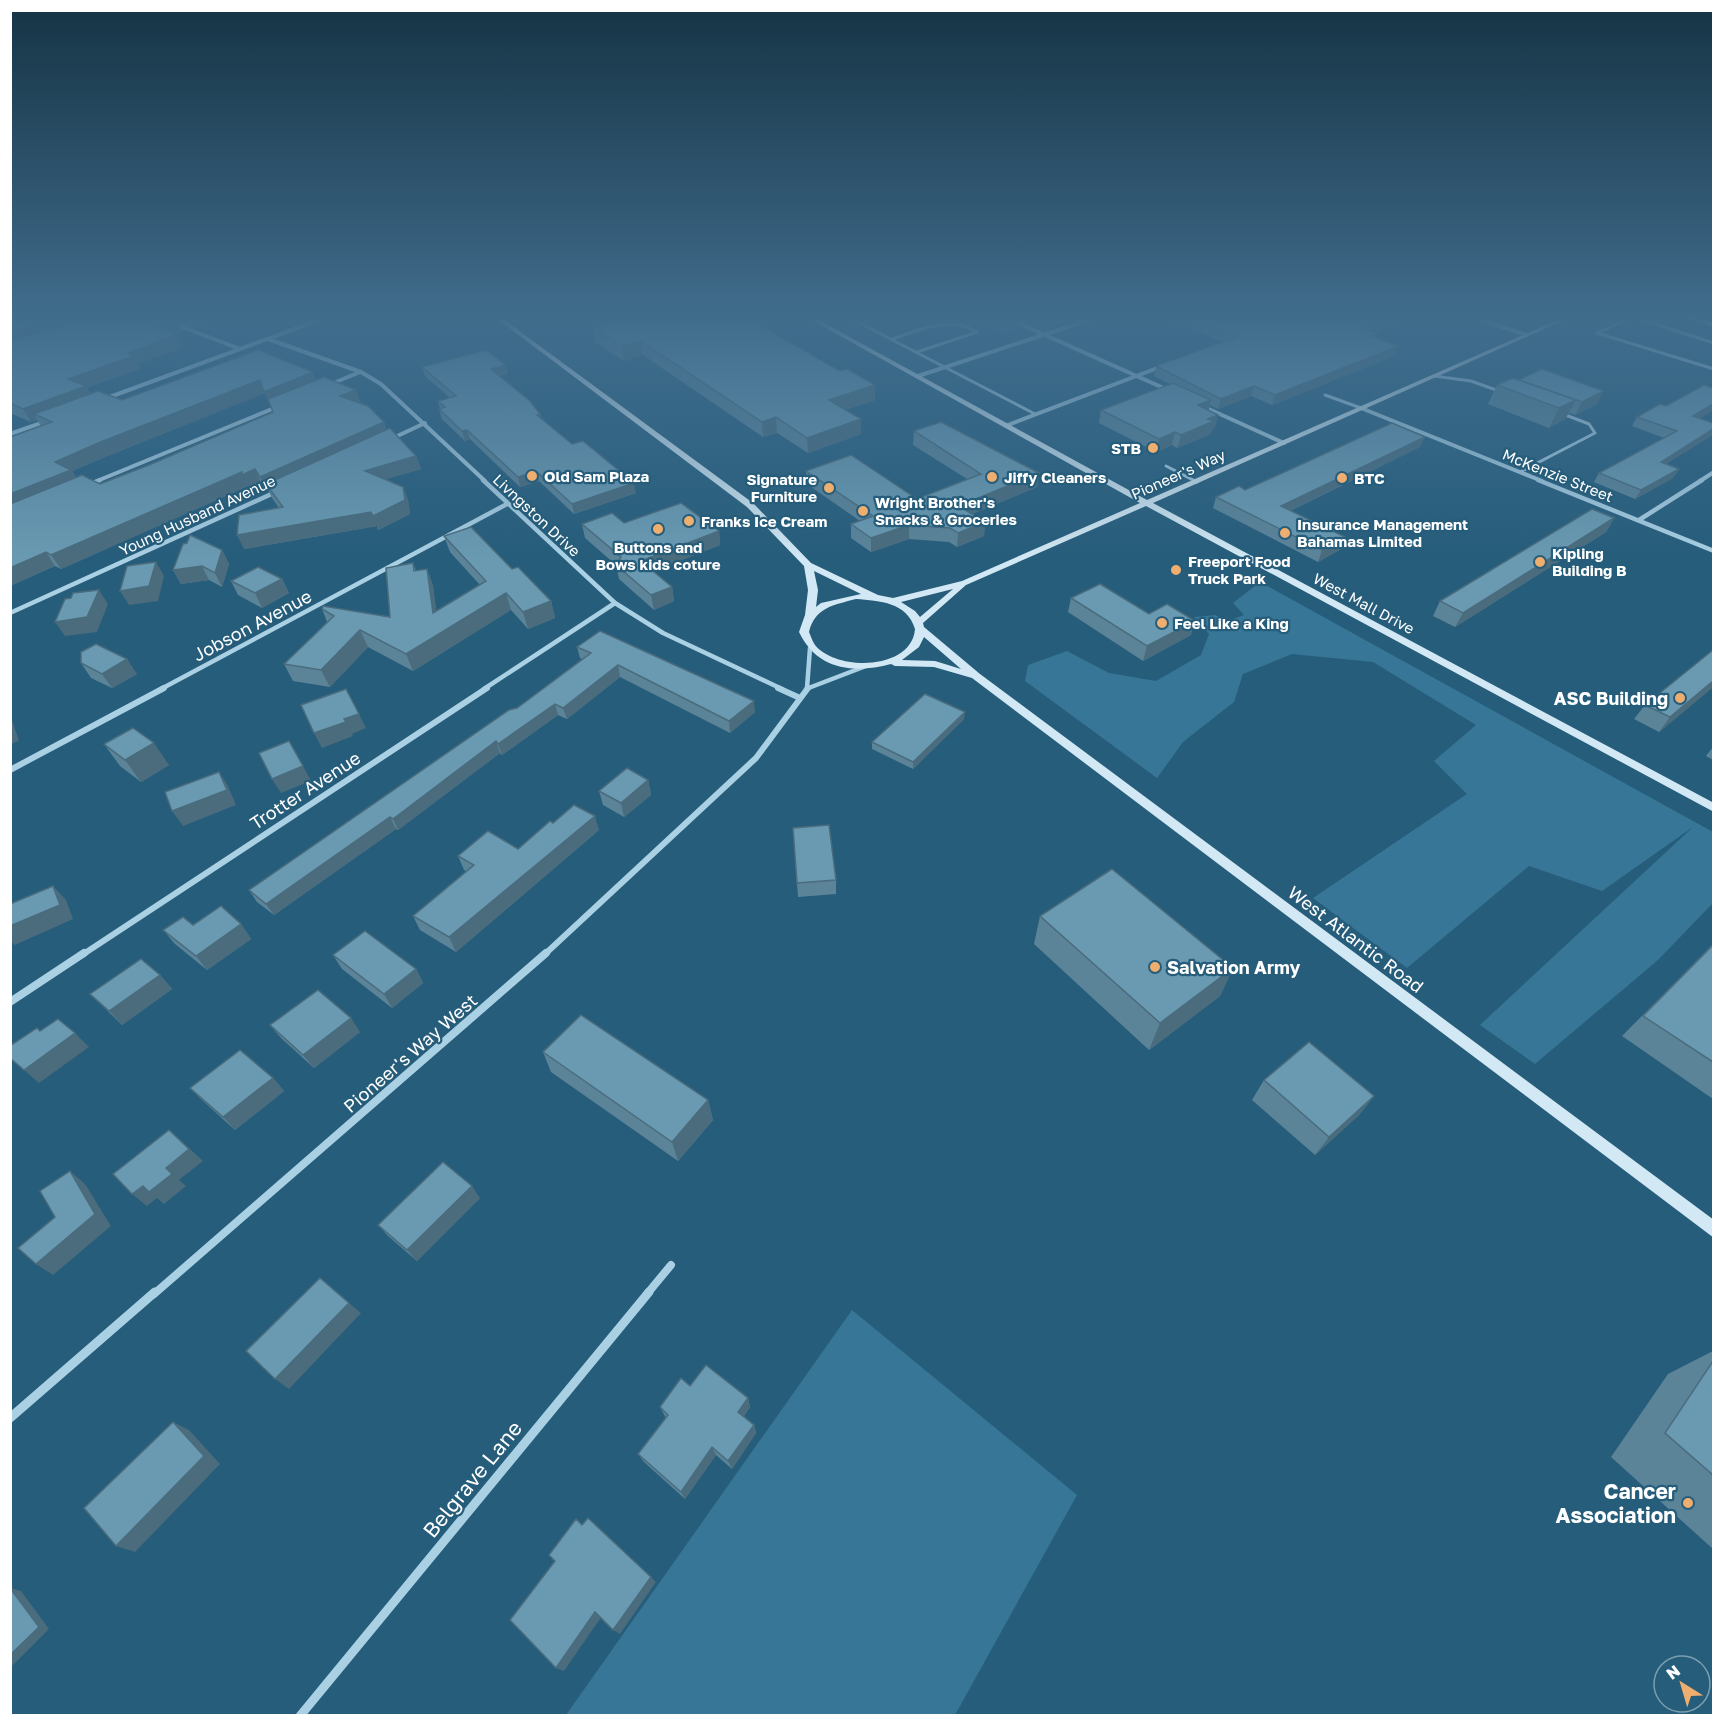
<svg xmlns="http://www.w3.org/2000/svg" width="1724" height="1726" font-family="'Golos Text',sans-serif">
	<rect width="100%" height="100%" fill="#265d7b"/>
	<g fill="#377696">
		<polygon points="1260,582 1713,832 1713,903 1658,960 1535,1064 1480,1025 1693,827 1602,891 1529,866 1407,968 1313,898 1467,794 1434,761 1476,725 1373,662 1292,654 1243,674 1234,702 1183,742 1157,778 1025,681 1028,665 1067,651 1109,673 1156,681 1201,655 1209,634 1194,617 1215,615 1227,621 1244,615 1233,603"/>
		<polygon points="852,1310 1077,1495 955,1715 566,1715"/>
	</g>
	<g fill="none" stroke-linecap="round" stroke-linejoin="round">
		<g stroke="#aad0e4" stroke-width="3">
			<polyline points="749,318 758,321 770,318"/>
			<polyline points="850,318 1035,414"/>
			<polyline points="1636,318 1714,343"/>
			<polyline points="1597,333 1714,369"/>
			<polyline points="1597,333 1631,318"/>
			<path d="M892,339C920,330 950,315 977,332L917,352"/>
			<polyline points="1434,376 1471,381 1499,391"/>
			<polyline points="1325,395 1361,408"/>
			<polyline points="1166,466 1197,482"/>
			<polyline points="1520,472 1595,433 1589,424 1563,414"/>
		</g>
		<g stroke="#aad0e4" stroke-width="4">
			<polyline points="1007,318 1168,390"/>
			<polyline points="1474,318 1527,335"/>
			<polyline points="172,323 240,349"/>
			<polyline points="268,339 361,372 381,384 485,481"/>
			<polyline points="918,376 1095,318"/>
			<polyline points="331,384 360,372"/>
			<polyline points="107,398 324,318"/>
			<polyline points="1202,406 1284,443"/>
			<polyline points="1361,408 1542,481"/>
			<polyline points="1008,425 1160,367"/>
			<polyline points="10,434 47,421"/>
			<polyline points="391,439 425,423"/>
			<polyline points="97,481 277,407"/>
			<polyline points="1700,481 1714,472"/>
		</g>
		<g stroke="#aad0e4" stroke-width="4.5">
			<polyline points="483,480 615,603 663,633 782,689"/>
			<polyline points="1538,480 1714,551"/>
			<polyline points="90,484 100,480"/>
			<polyline points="1639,520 1702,480"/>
			<polyline points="10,613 278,491"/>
			<polyline points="807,688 810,648"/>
			<polyline points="161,689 507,504"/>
			<polyline points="484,689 615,603"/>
			<polyline points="806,689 866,666"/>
		</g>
		<g stroke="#aad0e4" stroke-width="6">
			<polyline points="778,688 800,698"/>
			<polyline points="10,770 164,688"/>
			<polyline points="82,955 487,688"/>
			<polyline points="544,955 756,758 808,688"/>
		</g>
		<g stroke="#aad0e4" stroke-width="8">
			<polyline points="10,1002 84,953"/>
			<polyline points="154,1294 546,953"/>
			<polyline points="647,1294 671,1265"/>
		</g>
		<g stroke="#aad0e4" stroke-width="9">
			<polyline points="10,1418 155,1292"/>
			<polyline points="300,1716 649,1292"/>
		</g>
		<path fill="#d2e8f4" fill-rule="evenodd" d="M496,318H502L753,503L811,563L878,595L893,598L962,581L1140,503L808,318H815L1147,500L1562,318H1569L1153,503L1714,803V812L1146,506L966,585L923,623L924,627L980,674L1714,1220V1238L972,678L934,667L895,666L891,664C854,674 817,670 799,632L805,615L808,590L804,566L747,507ZM814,571L861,594L821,603L816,607L818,590ZM953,589L920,617L915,611L901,602ZM856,599C880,601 907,602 915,629C912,670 837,672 815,645C812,641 811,636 809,632C815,607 834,605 856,599ZM924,637L961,669L935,661L902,660L919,647Z"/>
		<polygon fill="#e9f5fc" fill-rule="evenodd" points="1685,318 1696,318 1714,322 1714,327"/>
	</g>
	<g fill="#5b8499" fill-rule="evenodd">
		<path d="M10,318H225L194,328L177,323L182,332L176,335H177L183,347L138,364L141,368L87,388L90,393L122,400L316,380L361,403H360L384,422L386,430L416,456L421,469L386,479L403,487L408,500L410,514L378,530L377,526L244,549L279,508L272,498L268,490L267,491L261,483L249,488L248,486L61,569L55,566L10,586L41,426L37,420L31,422L10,413ZM265,393L273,412L149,465L100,484L76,478L72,471L105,457Z"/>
		<polygon points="616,318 747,318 840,371 875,385 875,400 845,410 861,434 808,453 777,433 763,437 643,355 624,361 595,342 593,328 617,321"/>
		<polygon points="972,318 1077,318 1042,329 1019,319 1018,328 1003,332"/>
		<polygon points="1162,318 1281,318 1291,321 1411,318 1375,332 1376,339 1398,346 1394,356 1272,405 1251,396 1218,409 1210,405 1208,410 1215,428 1212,429 1211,434 1177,448 1172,445 1156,452 1099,423 1101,410 1170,384 1154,376 1156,366 1223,342"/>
		<polygon points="506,365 508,374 500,376 540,414 541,418 572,444 636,493 574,514 539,481 520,487 470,439 465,441 442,419 439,409 440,409 438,401 450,398 425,376 422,367"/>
		<polygon points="1497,385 1597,404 1575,415 1569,413 1565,419 1549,428 1488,404"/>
		<polygon points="1713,388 1713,410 1700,418 1667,464 1679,469 1673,478 1635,499 1594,482 1599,473 1664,438 1632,426 1637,417"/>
		<polygon points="914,431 1039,473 1037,487 972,514 985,522 984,536 957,547 949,542 909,539 871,552 851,538 851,524 860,521 807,484 806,471 917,499 967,479 913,445"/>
		<polygon points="1420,447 1290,511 1341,549 1318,562 1213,508 1216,497"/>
		<polygon points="1614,518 1606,532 1455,627 1433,616 1440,601"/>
		<polygon points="624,523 719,531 720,545 653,571 672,587 674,601 654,610 619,579 616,565 585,538 582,524"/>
		<polygon points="444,536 512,569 551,601 555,618 528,629 511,610 413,671 368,647 330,687 293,681 284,664 327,622 322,609 390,617 413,563 416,571 427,569 433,586 436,611 480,585 450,552"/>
		<polygon points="222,550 229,564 222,587 209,580 181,584 173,570"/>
		<polygon points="282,579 289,593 262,608 238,595 231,581"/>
		<polygon points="1071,598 1149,614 1191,635 1143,661 1068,612"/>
		<polygon points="577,647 755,712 730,733 620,677 567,719 558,715 502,755 500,753 398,830 396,829 274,915 257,902 249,890 517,708 582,659 580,658"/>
		<polygon points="81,663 137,674 112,688 91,678"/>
		<polygon points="1713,687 1659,732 1634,719 1645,705"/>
		<polygon points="964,719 913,769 872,749 872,742"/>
		<polygon points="104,744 169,765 141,782 120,766"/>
		<polygon points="1713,747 1713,760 1706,756"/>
		<polygon points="648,780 651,795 624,817 603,805 599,791"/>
		<polygon points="793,828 836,880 836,894 798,897"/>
		<polygon points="599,830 456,952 420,930 413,916 466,871 464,870 458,856 518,849"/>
		<polygon points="1040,916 1233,968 1220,996 1149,1050 1034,944"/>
		<polygon points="241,924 251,939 207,970 175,944 163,930 193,925"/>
		<polygon points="1713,944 1713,1099 1622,1036"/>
		<polygon points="333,955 416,969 423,983 392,1008 342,969"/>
		<polygon points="160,975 172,989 122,1025 90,994"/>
		<polygon points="270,1025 360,1032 314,1068 281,1038"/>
		<polygon points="543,1052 708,1100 713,1120 678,1161 551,1072"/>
		<polygon points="273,1078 284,1091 235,1130 203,1101 190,1088"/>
		<polygon points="1264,1080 1374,1096 1359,1115 1315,1155 1252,1100"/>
		<polygon points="480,1198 417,1261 388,1236 378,1225"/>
		<polygon points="1713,1351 1713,1549 1611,1457 1668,1374"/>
		<polygon points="690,1386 748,1398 750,1407 744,1416 754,1425 756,1433 732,1469 716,1455 685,1499 644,1462 638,1454 666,1418 660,1407"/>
	</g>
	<g fill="#4a6c7d">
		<polygon points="62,318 110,318 10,347 10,332"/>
		<polygon points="189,318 225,318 194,328"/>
		<polygon points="1019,318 1018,328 1003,332 1004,323"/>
		<polygon points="1050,318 1077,318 1042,329 1043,320"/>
		<polygon points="1391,318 1411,318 1361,338 1364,328"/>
		<polygon points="176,320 182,332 161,339 155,327"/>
		<polygon points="1378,333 1375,343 1370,336"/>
		<polygon points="177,335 183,347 138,364 141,368 87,388 93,399 34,414 37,420 31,422 23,409 68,379 128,353"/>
		<polygon points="641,341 643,355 624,361 621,346"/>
		<polygon points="1398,346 1394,356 1272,405 1275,395"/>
		<polygon points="506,365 508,374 494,378 491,369"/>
		<polygon points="313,372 318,385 270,405 265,393 105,457 72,471 80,484 10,512 10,494 55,462 98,443 260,380"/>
		<polygon points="875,385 875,400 829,415 829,400"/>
		<polygon points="1254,386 1251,396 1218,409 1221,399"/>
		<polygon points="356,390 361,403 345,409 340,396"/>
		<polygon points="1604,391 1597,404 1575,415 1582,402"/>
		<polygon points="1211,400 1208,413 1198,405"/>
		<polygon points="1576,400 1565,419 1549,428 1559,408"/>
		<polygon points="1713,404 1713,410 1688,425 1693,416"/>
		<polygon points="1218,415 1215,428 1212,429 1211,434 1177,448 1181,435 1208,419"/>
		<polygon points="776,417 777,433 763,437 762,422"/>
		<polygon points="861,419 861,434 808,453 807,438"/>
		<polygon points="384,422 388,435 266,484 268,490 267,491 260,477"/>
		<polygon points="1713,429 1713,435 1655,471 1661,462"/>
		<polygon points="467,430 470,439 465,441 462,431"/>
		<polygon points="1175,432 1172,445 1156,452 1159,439"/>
		<polygon points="1425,437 1420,447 1277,517 1281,506"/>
		<polygon points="416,456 421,469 370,484 365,471"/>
		<polygon points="255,469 261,483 249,488 248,486 61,569 51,555 242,472"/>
		<polygon points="1679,469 1673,478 1635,499 1641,490"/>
		<polygon points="536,471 539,481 520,487 518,477"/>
		<polygon points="1039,473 1037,487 958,520 959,506"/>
		<polygon points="634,483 636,493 574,514 572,504"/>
		<polygon points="403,487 408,500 410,514 378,530 377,526 244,549 237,535"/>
		<polygon points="1614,518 1606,532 1455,627 1463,613"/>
		<polygon points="985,522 984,536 957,547 958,533"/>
		<polygon points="909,525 909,539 871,552 871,538"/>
		<polygon points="719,531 720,545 644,575 641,561"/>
		<polygon points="1345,537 1341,549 1318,562 1322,550"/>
		<polygon points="222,550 229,564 222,587 215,573"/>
		<polygon points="46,552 55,566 10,586 10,568"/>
		<polygon points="156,562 164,576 158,601 129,605 120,591"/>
		<polygon points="202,566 209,580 181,584 173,570"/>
		<polygon points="427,569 433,586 439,630 433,613"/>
		<polygon points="282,579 289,593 262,608 255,593"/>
		<polygon points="672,587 674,601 654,610 651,595"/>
		<polygon points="99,590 108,604 97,632 65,636 55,622"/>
		<polygon points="506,593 511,610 413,671 406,654"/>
		<polygon points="551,601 555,618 528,629 523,612"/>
		<polygon points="1195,621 1191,635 1143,661 1147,646"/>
		<polygon points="360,630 368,647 330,687 321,670"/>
		<polygon points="127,659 137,674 112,688 102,674"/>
		<polygon points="618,665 620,677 567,719 563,708"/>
		<polygon points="1713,681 1713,687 1659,732 1670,717"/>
		<polygon points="754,701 755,712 730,733 729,721"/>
		<polygon points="555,704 558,715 502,755 498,744"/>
		<polygon points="965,712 964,719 913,769 913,762"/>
		<polygon points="10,714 19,741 10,744"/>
		<polygon points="359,714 366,728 352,734 353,736 322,748 314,733 344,719"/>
		<polygon points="496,741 500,753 398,830 393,819"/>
		<polygon points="154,743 169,765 141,782 125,760"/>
		<polygon points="303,766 311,781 281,793 272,779"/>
		<polygon points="219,772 228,786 236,805 183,826 172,811"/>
		<polygon points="648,780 651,795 624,817 621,803"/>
		<polygon points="595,816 599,830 456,952 449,937"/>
		<polygon points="390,817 396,829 274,915 266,904"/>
		<polygon points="53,886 66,900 73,919 15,945 10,941 10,926"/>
		<polygon points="241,924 251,939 207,970 196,956"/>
		<polygon points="1233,968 1220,996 1149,1050 1160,1023"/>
		<polygon points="416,969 423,983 392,1008 384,994"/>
		<polygon points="160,975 172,989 122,1025 109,1011"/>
		<polygon points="351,1018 360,1032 314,1068 303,1055"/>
		<polygon points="75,1033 89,1047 39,1083 24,1070"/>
		<polygon points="273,1078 284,1091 235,1130 223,1117"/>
		<polygon points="1374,1096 1359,1115 1315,1155 1329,1137"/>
		<polygon points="708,1100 713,1120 678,1161 672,1142"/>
		<polygon points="169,1130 203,1161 179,1180 186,1186 164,1204 157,1198 147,1206 132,1194 166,1168"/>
		<polygon points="70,1171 85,1184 111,1226 53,1275 36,1264 95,1214"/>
		<polygon points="472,1186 480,1198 417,1261 407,1250"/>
		<polygon points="349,1303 361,1313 289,1389 275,1379"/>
		<polygon points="748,1398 750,1407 741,1420 738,1412"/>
		<polygon points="173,1422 189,1430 220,1464 135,1552 116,1546"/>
		<polygon points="754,1425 756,1433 732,1469 728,1461"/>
		<polygon points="712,1447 716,1455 685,1499 681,1492"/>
		<polygon points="651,1577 656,1582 620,1634 613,1630"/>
		<polygon points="11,1588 21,1591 49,1629 10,1668"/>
		<polygon points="595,1612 602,1616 564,1671 556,1668"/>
	</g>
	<g fill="#6a9ab2" stroke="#4a6c7d" stroke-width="1.5">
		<polygon points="10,318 62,318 10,332"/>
		<polygon points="91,318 169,318 176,320 155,327 177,335 128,353 134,356 68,379 86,386 23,409 10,403 10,341"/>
		<polygon points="627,318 747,318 840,371 847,369 875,385 829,400 861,419 807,438 776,417 762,422 641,341 621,346 593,328 628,318"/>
		<polygon points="992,318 1019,318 1004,323"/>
		<polygon points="1038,318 1050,318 1043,320"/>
		<polygon points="1188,318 1281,318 1291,321 1301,318 1391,318 1364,328 1378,333 1370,336 1398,346 1275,395 1254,386 1221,399 1156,366 1237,337"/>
		<polygon points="258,350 313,372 264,392 260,380 98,443 55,462 71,470 10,494 10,437 52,422 34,414 98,391 122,400"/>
		<polygon points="486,350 506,365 491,369 530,401 540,414 537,415 572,444 583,441 634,483 572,504 536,471 518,477 467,430 462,431 439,409 445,407 438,401 456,396 422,367"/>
		<polygon points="1542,369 1604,391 1582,402 1519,380"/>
		<polygon points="324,377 356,390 340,396 368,406 384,422 260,477 255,469 242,475 242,472 51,555 46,552 10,568 10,504 82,475 100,484 149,465 273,412 268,399"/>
		<polygon points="1513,378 1576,400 1559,408 1497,385"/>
		<polygon points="1173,383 1211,400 1198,405 1218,415 1208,419 1214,421 1181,435 1175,432 1159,439 1101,410"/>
		<polygon points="1704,385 1713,388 1713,404 1693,416 1713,423 1713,429 1661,462 1679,469 1641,490 1599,473 1677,431 1637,417 1660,404 1666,406"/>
		<polygon points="941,422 1039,473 959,506 985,522 958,533 950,528 909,525 871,538 851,524 873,516 806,471 851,455 917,499 981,474 914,431"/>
		<polygon points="1392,423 1425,437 1281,506 1345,537 1322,550 1216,497 1239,486 1245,490"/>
		<polygon points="390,428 416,456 365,471 403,487 405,500 373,516 371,512 237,535 239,515 283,507 266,484"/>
		<polygon points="681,503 719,531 641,561 672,587 651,595 616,565 621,557 582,524 612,513 624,523"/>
		<polygon points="1592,509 1614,518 1463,613 1440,601"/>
		<polygon points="471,527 512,569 518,567 551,601 523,612 506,593 406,654 360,630 321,670 284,664 334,616 322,609 323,606 390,617 386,568 413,563 414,571 427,569 433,613 486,581 444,536"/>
		<polygon points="190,535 222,550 215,573 202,566 173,570 183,544 187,543"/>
		<polygon points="156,562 149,586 120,591 127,566"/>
		<polygon points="258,567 282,579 255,593 231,581"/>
		<polygon points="1100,584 1149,614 1167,604 1195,621 1147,646 1071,598"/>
		<polygon points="99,590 87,617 55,622 65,599 71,598 73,593"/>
		<polygon points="600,631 754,701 729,721 618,665 563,708 555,704 498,744 496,741 393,819 390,817 266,904 249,890 509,710 517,708 591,653 577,647"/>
		<polygon points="96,644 127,659 102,674 81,663 81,652"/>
		<polygon points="1713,650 1713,681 1670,717 1645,705"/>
		<polygon points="346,689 359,714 344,719 346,722 314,733 301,705"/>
		<polygon points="925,694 965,712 913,762 872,742"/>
		<polygon points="133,728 154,743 125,760 104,744"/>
		<polygon points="289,741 303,766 272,779 259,753"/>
		<polygon points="627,768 648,780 621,803 599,791"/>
		<polygon points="219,772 227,790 172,811 165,792"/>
		<polygon points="574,805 595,816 449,937 413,916 474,865 458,856 488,831 518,849 550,821 553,823"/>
		<polygon points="829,825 836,880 797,883 793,828"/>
		<polygon points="1112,869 1233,968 1160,1023 1040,916"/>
		<polygon points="53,886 60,905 10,926 10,904"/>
		<polygon points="221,906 241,924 196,956 163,930 183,917 193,925"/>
		<polygon points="365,931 416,969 384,994 333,955"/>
		<polygon points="1713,945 1713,1062 1643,1016"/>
		<polygon points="141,959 160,975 109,1011 90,994"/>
		<polygon points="318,990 351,1018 303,1055 270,1025"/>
		<polygon points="581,1015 708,1100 672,1142 543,1052"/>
		<polygon points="58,1019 75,1033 24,1070 10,1058 10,1046 37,1028 40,1031"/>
		<polygon points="1309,1042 1374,1096 1329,1137 1264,1080"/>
		<polygon points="240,1050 273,1078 223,1117 190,1088"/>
		<polygon points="169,1130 189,1149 166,1168 172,1174 149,1192 143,1186 132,1194 113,1174"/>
		<polygon points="443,1162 472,1186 407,1250 378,1225"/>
		<polygon points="70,1171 95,1214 36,1264 18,1248 55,1217 40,1191"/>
		<polygon points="320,1278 349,1303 275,1379 246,1351"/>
		<polygon points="1713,1361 1713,1475 1665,1433"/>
		<polygon points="706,1365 748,1398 738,1412 754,1425 728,1461 712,1447 681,1492 638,1454 668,1415 660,1407 681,1378 690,1386"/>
		<polygon points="173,1422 204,1456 116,1546 84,1508"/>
		<polygon points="588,1518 651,1577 613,1630 595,1612 556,1668 510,1620 555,1561 549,1555 576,1519 582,1525"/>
		<polygon points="10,1588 39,1627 10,1655"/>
	</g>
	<linearGradient id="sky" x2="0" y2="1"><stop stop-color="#153344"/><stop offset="0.57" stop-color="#416d8d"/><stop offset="1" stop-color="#416d8d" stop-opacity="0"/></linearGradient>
	<rect width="1724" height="559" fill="url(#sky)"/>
	<g fill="#edae6f" stroke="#265d7b" stroke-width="2">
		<circle cx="1153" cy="448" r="6"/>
		<circle cx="532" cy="476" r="6"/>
		<circle cx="992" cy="477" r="6"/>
		<circle cx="1342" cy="478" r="6"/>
		<circle cx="829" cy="488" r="6"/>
		<circle cx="863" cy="511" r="6"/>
		<circle cx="689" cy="521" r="6"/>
		<circle cx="658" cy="529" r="6"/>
		<circle cx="1285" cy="533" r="6"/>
		<circle cx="1540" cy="562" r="6"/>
		<circle cx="1176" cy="570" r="6"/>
		<circle cx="1162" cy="623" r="6"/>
		<circle cx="1680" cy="698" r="6"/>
		<circle cx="1155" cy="967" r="6"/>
		<circle cx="1688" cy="1503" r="6"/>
	</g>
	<g text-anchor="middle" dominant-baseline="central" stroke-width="4.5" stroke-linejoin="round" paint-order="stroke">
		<g font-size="15" font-weight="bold" fill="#fff" stroke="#265d7b" text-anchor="start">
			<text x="1141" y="448" text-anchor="end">STB</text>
			<text x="544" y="476">Old Sam Plaza</text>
			<text x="1004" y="477">Jiffy Cleaners</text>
			<text x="1354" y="478">BTC</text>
			<text x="817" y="479" text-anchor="end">Signature<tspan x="817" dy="17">Furniture</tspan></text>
			<text x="875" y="502">Wright Brother's<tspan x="875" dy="17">Snacks &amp; Groceries</tspan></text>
			<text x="701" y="521">Franks Ice Cream</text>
			<text x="1297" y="524">Insurance Management<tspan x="1297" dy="17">Bahamas Limited</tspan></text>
			<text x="658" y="547" text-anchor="middle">Buttons and<tspan x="658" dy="17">Bows kids coture</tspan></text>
			<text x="1552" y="553">Kipling<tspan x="1552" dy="17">Building B</tspan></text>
			<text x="1188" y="561">Freeport Food<tspan x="1188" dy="17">Truck Park</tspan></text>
			<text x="1174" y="623">Feel Like a King</text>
		</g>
		<g font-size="15" fill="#fff" stroke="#265d7b">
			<text transform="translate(1178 474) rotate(-24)">Pioneer's Way</text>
			<text transform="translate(1558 475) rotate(22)">McKenzie Street</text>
			<text transform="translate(197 515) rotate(-25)">Young Husband Avenue</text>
			<text transform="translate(537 515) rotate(43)">Livngston Drive</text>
			<text transform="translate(1364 603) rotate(28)">West Mall Drive</text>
		</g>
		<g font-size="18" fill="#fff" stroke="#265d7b">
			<text transform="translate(252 625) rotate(-28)">Jobson Avenue</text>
			<text transform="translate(305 790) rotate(-33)">Trotter Avenue</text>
			<text transform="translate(1356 939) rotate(37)">West Atlantic Road</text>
			<text transform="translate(410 1053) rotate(-41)">Pioneer's Way West</text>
		</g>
		<g font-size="18" font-weight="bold" fill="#fff" stroke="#265d7b" text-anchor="end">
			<text x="1668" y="698">ASC Building</text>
			<text x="1167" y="967" text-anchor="start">Salvation Army</text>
		</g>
		<g font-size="21" fill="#fff" stroke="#265d7b">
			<text transform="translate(472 1479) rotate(-51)">Belgrave Lane</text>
		</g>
		<g font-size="21" font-weight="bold" fill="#fff" stroke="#265d7b" text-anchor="end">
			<text x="1676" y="1491">Cancer<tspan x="1676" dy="24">Association</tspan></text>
		</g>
	</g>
	<rect width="1724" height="1726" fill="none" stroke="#ffffff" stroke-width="24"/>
	<g transform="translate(1682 1684) rotate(323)"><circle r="28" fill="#265d7b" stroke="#7d9eb0" stroke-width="1.5"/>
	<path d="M0-4.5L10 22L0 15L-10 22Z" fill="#edae6f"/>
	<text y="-9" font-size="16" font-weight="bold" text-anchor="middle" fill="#ffffff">N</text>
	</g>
</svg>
